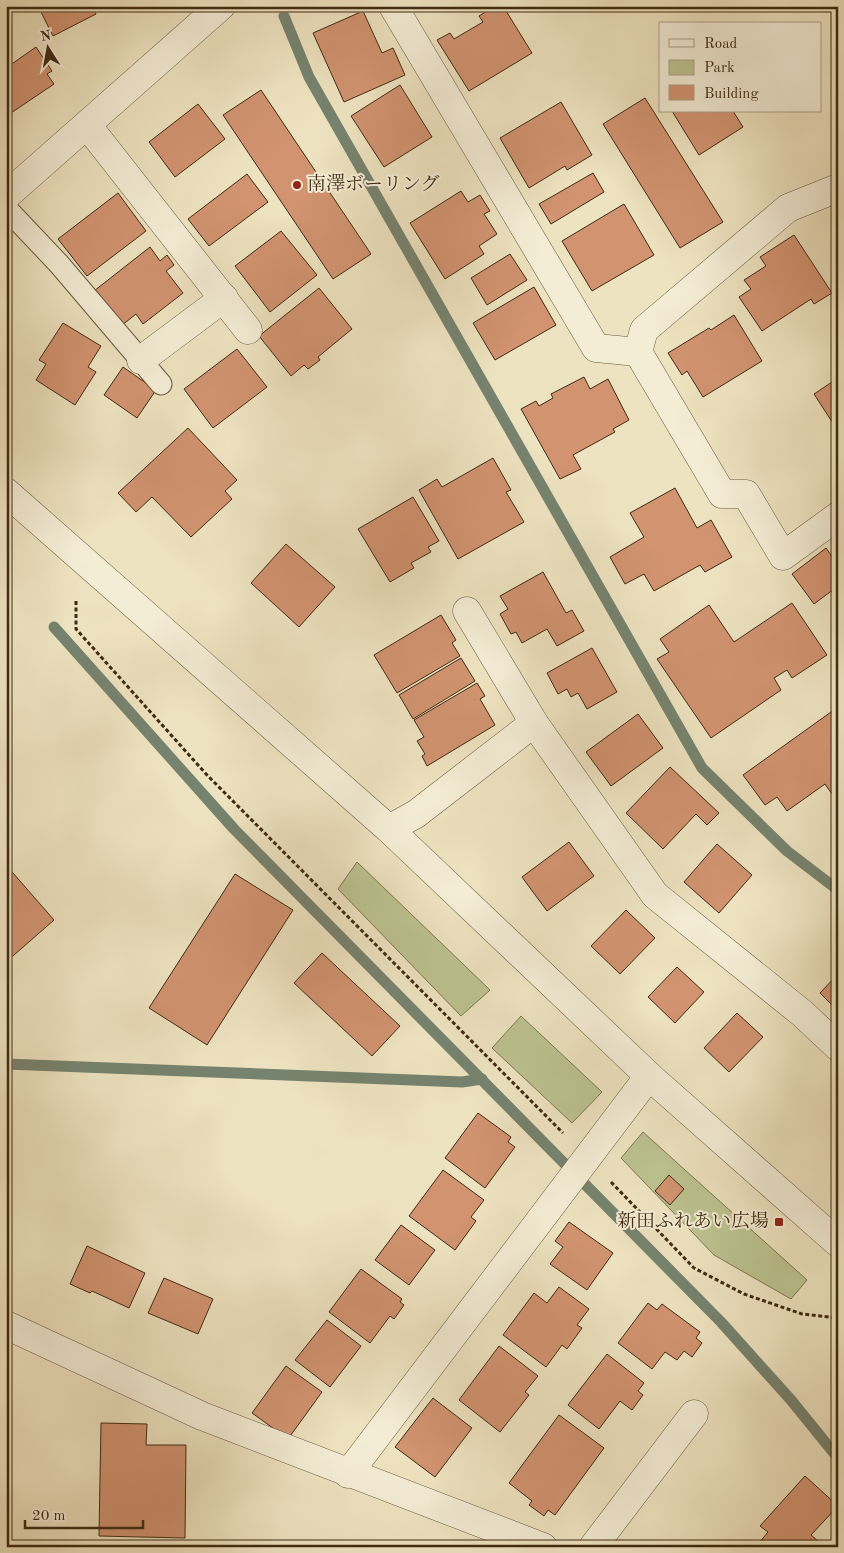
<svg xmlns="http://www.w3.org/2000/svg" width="844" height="1553" font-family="'Old Standard TT','Noto Serif JP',serif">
	<rect width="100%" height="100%" fill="#eee3c0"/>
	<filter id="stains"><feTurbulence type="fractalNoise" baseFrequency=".004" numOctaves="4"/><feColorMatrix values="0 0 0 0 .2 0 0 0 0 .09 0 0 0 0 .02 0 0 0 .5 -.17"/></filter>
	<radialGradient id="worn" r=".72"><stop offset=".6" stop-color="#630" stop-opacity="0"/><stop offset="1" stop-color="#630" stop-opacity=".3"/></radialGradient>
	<g fill="#bcc390" stroke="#7e7751">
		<polygon points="357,862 490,990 461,1016 338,889"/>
		<polygon points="521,1016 602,1092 572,1123 492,1048"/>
		<polygon points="643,1132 807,1280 791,1299 714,1255 621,1158"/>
	</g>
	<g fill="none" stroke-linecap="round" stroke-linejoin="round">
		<g stroke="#76836f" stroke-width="11">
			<polyline points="284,16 309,77 702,768 787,851 838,890"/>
			<polyline points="54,627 234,829 721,1322 791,1400 838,1458"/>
			<polyline points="6,1064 462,1082 482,1079"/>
		</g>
	</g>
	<g fill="#d19370" stroke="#402b12">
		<polygon points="38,6 92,6 96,14 53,36"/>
		<polygon points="495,6 503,6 532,53 469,91 437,40 450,33 454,39 483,22 479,16"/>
		<polygon points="363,11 382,53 393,48 405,75 344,102 313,33"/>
		<polygon points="36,47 52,71 47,74 54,84 11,113 6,107 6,68"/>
		<polygon points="400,85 432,137 384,167 351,116"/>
		<polygon points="261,90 371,254 333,279 223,115"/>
		<polygon points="645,98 723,222 680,248 603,124"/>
		<polygon points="561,102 592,155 567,170 565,166 529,188 500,138"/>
		<polygon points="198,104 225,139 175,177 149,142"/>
		<polygon points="672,111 733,111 743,127 699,155"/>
		<polygon points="593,173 604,192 551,224 539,204"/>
		<polygon points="247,174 268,202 209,246 188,219"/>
		<polygon points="461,191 468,202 480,195 490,211 484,214 497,234 479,246 484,254 445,279 410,223"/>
		<polygon points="118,193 146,231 87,276 58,239"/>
		<polygon points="624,204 654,255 592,291 562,241"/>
		<polygon points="281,231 317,275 270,312 235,266"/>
		<polygon points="794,235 832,293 814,304 811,299 762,331 739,297 751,289 744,280 766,266 760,257"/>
		<polygon points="150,247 160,261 167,255 174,265 166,271 183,293 143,324 136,314 121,326 94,291"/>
		<polygon points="510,254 527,280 487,305 471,278"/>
		<polygon points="534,287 556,325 495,360 473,323"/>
		<polygon points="319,288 352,329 318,357 320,360 308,369 304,365 291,376 259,336"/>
		<polygon points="734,315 762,361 703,397 687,371 682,375 668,353 709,328 711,330"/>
		<polygon points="63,323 101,346 88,367 96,372 75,405 36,380 46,364 39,360"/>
		<polygon points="237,349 267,387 213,428 184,389"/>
		<polygon points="123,367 156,390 137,418 104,395"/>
		<polygon points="584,377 590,389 608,379 629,420 613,429 615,432 573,455 581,469 560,479 521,409 536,401 539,406 553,398 551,394"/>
		<polygon points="838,378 838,431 814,394"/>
		<polygon points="188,428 237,480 225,491 232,499 191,537 152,497 136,512 118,493"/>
		<polygon points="493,458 511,490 506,492 524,522 458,559 419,490 437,479 442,487"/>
		<polygon points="675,488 697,528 711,520 732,557 705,572 700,565 654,591 644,574 625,584 610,557 644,537 630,513"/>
		<polygon points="413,497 439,541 428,547 431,552 411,563 414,568 390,582 358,529"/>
		<polygon points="286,544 335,587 299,627 251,583"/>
		<polygon points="826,548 838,565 838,586 814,604 792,574"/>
		<polygon points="543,572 566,613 572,610 584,631 557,646 547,629 522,643 516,632 511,634 500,614 508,609 500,596"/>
		<polygon points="792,603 827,655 792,678 787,670 774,678 781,690 711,738 657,659 669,652 660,639 709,605 734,642"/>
		<polygon points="441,615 456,640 452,643 460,656 397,693 374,655"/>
		<polygon points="592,648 617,692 587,709 578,693 571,697 567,689 558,694 547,673"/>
		<polygon points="461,658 475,681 413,719 399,695"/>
		<polygon points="477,683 485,696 480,699 495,725 427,766 422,756 425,754 417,741 424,737 414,720"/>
		<polygon points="838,707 838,790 832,794 825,784 787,811 777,797 765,805 743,775"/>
		<polygon points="638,714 663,748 611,786 586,752"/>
		<polygon points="670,767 719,813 707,825 696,814 663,849 626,813"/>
		<polygon points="569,842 594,876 547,911 522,877"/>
		<polygon points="717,844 752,875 719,913 684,882"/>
		<polygon points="6,865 54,920 6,962"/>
		<polygon points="235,874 293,910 207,1045 149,1008"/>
		<polygon points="626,910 655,938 620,974 591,946"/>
		<polygon points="322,953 400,1026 372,1056 294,983"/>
		<polygon points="677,967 704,992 675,1023 648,997"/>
		<polygon points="838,974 838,1011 820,993"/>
		<polygon points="737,1013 763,1037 729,1072 704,1048"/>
		<polygon points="478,1113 511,1137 508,1142 515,1147 485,1188 445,1158"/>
		<polygon points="443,1170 484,1200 471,1217 476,1221 455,1250 409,1216"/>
		<polygon points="669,1175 684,1189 670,1205 655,1191"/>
		<polygon points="569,1222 613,1253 587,1290 550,1264 563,1247 555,1241"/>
		<polygon points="401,1225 435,1250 409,1285 375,1260"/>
		<polygon points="87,1246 145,1273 129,1308 92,1291 90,1293 70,1284"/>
		<polygon points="361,1269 402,1299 400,1302 404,1305 394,1319 390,1316 370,1343 329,1312"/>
		<polygon points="164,1278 213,1299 198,1334 148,1313"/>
		<polygon points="559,1287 589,1309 577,1325 582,1328 567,1349 562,1345 546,1367 503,1335 534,1293 547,1303"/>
		<polygon points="648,1303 657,1310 662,1304 700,1332 696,1338 702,1343 692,1357 684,1351 677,1360 665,1352 652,1369 618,1343"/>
		<polygon points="327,1320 361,1346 330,1387 295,1360"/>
		<polygon points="499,1346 538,1376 525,1392 529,1395 500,1432 459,1400"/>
		<polygon points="607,1354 644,1383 638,1391 643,1395 632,1410 620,1401 599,1429 568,1405"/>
		<polygon points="286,1366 322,1392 288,1439 252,1413"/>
		<polygon points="433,1398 472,1428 435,1477 395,1447"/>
		<polygon points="559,1415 604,1448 555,1515 548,1510 544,1516 529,1505 532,1501 509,1483"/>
		<polygon points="101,1423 147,1424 146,1445 186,1445 185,1538 99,1536"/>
		<polygon points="805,1476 838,1506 811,1535 818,1541 813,1547 763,1547 759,1543 768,1532 760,1526"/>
	</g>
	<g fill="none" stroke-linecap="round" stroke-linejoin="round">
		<g stroke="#6c593e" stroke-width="23">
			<polyline id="service" points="6,208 59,264 161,384"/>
		</g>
		<g stroke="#6c593e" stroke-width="29">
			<g id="minor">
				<polyline points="393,6 596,348 638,352 644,330 788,208 838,188"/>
				<polyline points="87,125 248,330"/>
				<polyline points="6,196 221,6"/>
				<polyline points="638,352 722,494 746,494 783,556 838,516"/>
				<polyline points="141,360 224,298"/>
				<polyline points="467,611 534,723 655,895 803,1014 838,1047"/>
				<polyline points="389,829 416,814 534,723"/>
				<polyline points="6,1325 202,1416 543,1547"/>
				<polyline points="348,1474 649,1076"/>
				<polyline points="593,1547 694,1414"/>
			</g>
		</g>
		<g stroke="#6c593e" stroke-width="29">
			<polyline id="tertiary" points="6,492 389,829 649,1076 838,1243"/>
		</g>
		<g stroke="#402b12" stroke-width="3" stroke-dasharray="4 2.5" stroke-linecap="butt">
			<polyline points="76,601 76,629 207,775 563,1133"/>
			<polyline points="611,1182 694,1268 744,1294 802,1314 838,1318"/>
		</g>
		<use href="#service" stroke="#f4edd6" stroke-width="21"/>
		<use href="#minor" stroke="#f4edd6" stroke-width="28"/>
		<use href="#tertiary" stroke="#f4edd6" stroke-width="28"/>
	</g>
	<g fill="#8f2418" stroke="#f4edd6" stroke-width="2">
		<circle cx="297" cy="185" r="5"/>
		<rect x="774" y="1217" width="10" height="10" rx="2.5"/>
	</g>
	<g text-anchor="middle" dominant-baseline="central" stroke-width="4" stroke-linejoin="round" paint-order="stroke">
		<g font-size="19" fill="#402b12" stroke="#f4edd6" text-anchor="start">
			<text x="307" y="185">南澤ボーリング</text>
			<text x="769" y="1222" text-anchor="end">新田ふれあい広場</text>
		</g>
	</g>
	<rect width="844" height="1553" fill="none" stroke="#eee3c0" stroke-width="25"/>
	<rect x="8" y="8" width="829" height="1538" fill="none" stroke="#402b12" stroke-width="2.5"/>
	<rect x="12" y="12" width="819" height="1528" fill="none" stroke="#402b12"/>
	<rect x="659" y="22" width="162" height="90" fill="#f4edd6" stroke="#ac9f88"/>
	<rect x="669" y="39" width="25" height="8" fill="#f4edd6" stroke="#ac9f88"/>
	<text x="704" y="48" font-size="15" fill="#402b12">Road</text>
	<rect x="669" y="60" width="25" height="15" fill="#bcc390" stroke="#ac9f88"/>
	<text x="704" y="72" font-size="15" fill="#402b12">Park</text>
	<rect x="669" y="85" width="25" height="15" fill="#d19370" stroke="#ac9f88"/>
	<text x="704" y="98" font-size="15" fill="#402b12">Building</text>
	<g transform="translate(48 48) rotate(349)" stroke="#f4edd6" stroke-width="4" paint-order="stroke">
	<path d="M0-4L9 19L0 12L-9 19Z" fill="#402b12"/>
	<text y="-8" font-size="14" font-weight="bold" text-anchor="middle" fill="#402b12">N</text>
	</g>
	<path d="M25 1520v8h118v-8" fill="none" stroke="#402b12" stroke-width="2.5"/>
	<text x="32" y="1520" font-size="15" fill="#402b12" stroke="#f4edd6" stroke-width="4" paint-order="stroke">20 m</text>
	<rect width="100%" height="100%" filter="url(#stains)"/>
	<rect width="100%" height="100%" fill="url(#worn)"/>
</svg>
